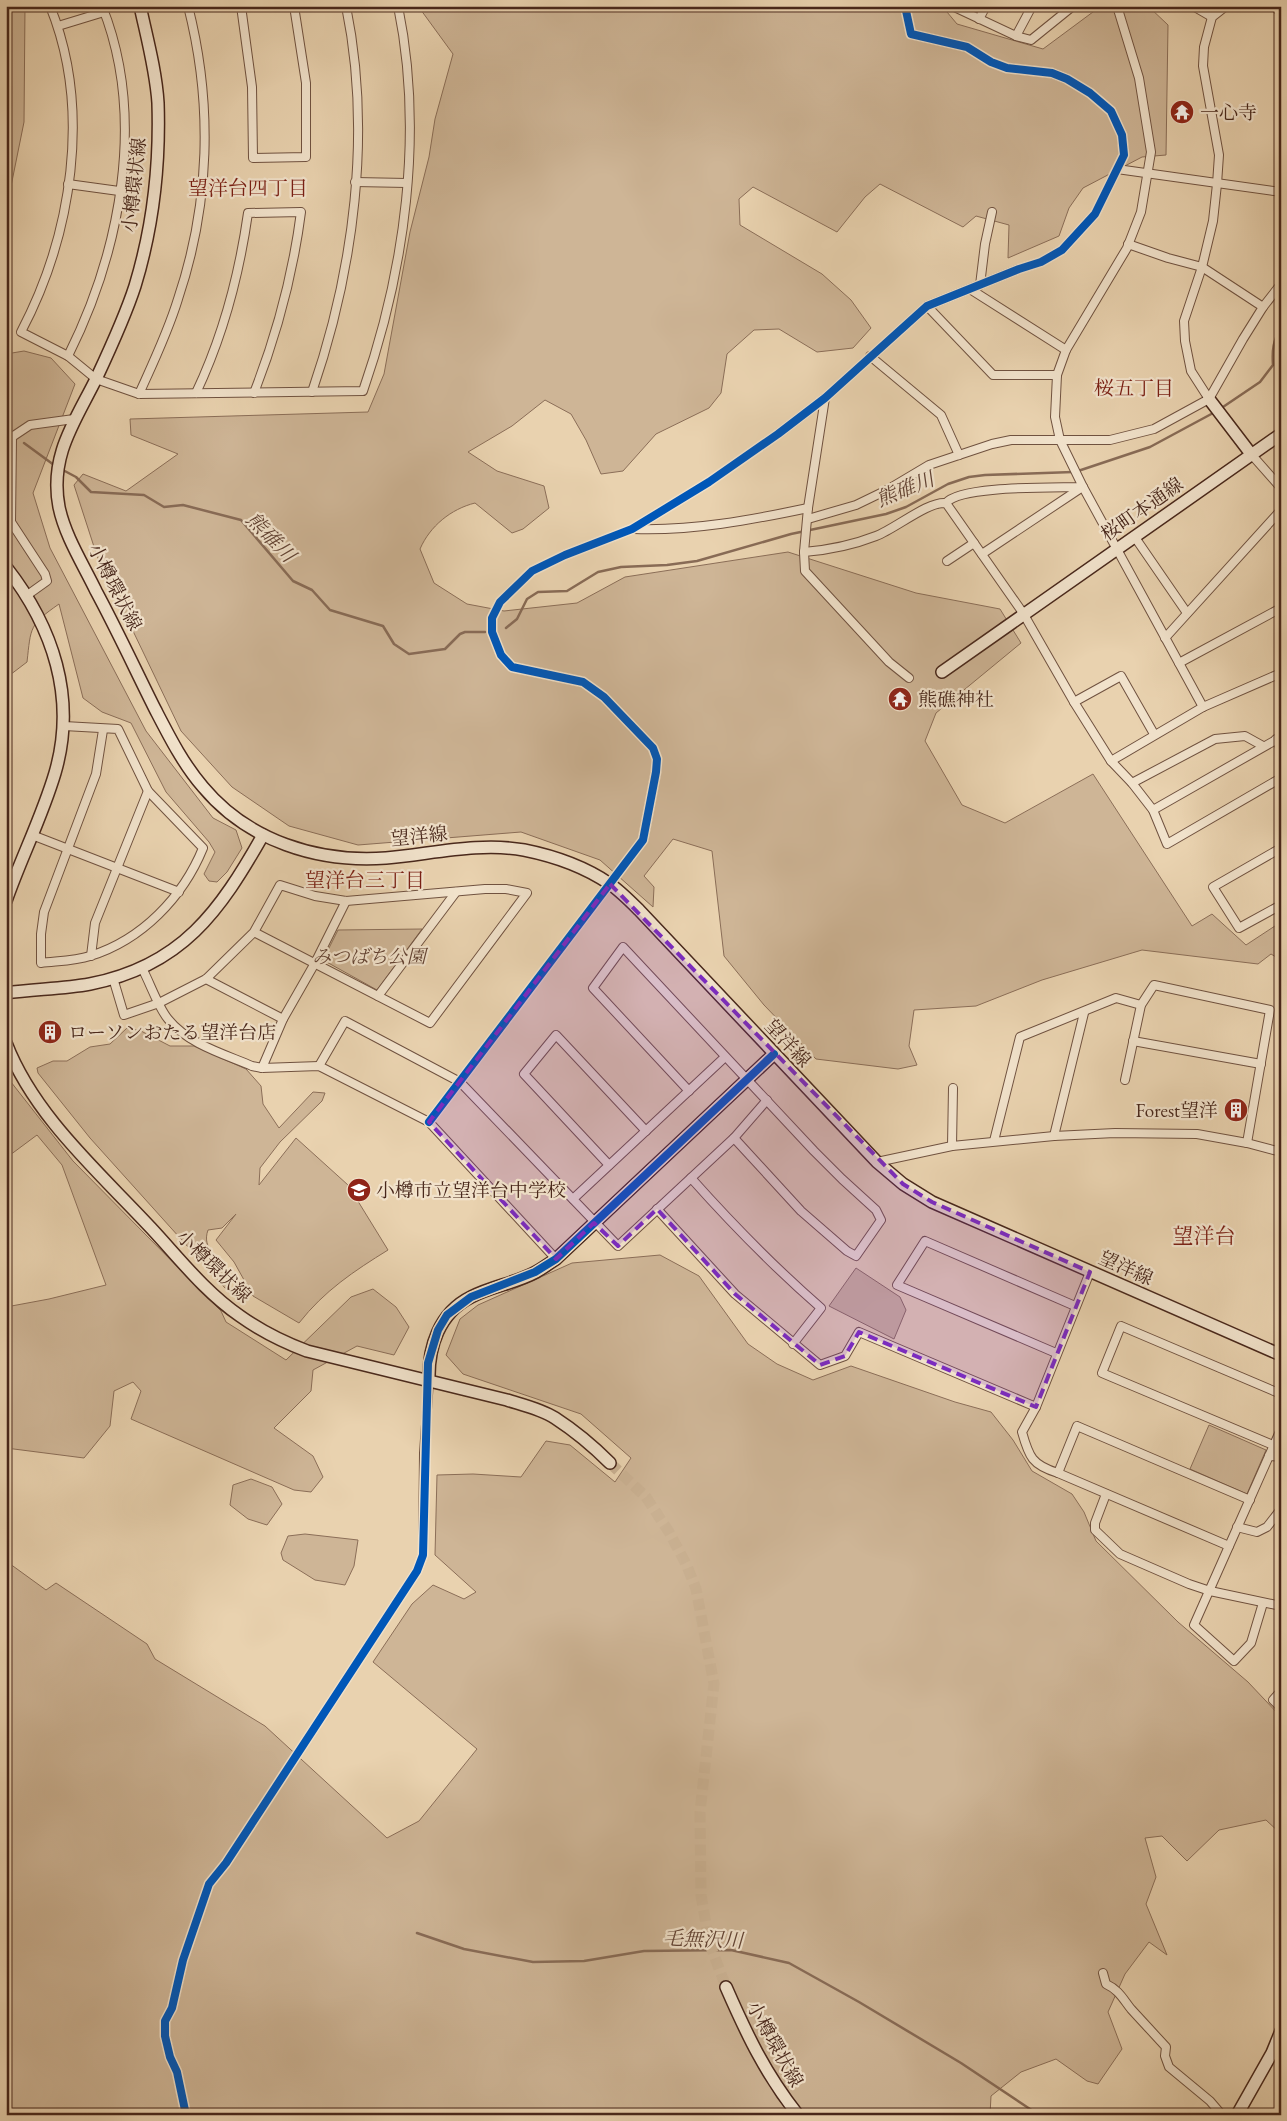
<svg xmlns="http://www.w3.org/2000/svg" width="1287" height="2121" font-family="'EB Garamond','Noto Serif JP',serif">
	<rect width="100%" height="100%" fill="#e9d2af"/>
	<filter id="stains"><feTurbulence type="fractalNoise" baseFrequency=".004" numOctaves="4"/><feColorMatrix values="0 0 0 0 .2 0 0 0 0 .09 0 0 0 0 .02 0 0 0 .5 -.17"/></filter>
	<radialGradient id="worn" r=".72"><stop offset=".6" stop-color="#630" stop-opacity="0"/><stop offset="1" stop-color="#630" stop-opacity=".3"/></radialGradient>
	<g fill="#ceb596" stroke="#8b6e58">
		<polygon points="6,6 25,6 24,122 6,211"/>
		<path d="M418,6H942L957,24L1043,49L1101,6H1148L1168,25L1166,155L1142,157L1083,188L1069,208L1059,236L1008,258L1009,225L976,216L963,227L880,184L865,197L837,232L753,187L739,199L740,225L822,274L851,300L871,328L853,348L817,352L779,329L754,330L727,354L721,393L709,408L656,434L623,471L601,474L586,440L571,414L545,400L512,426L468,452L497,471L544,486L549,508L523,529L512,533L475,503C451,509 430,526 420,549L434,583L467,604L504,611L577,603L625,577L788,552L916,593L1000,609L1021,643L936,713L925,741L962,805L1005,823L1093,774L1192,926L1212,914L1246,945L1281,922V960L1271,954L1258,964L1142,950L1042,980L976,1006L914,1010L909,1046L917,1065L898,1069L816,1059L764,1005L724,956L712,851L673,839L644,876L654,887L653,907L600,860L521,832L358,845L289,826L232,787L181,731L97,556L74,485L83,474L126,491L178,454L131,435L130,419L368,412L384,374L410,232L429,157L435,119L453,54Z"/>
		<path d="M24,351L51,358L75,384L33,493L50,548L146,731L213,818L236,830L242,848L227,872L217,882L209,881L204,874L215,852L209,842L166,792L131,723L102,712L83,698L59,604C29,625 31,627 27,662L6,678V354Z"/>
		<polygon points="422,929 377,990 323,960 338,930"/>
		<path d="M127,1028L141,1031L170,1046H194L246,1069L261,1086L263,1104L279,1128L313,1092L325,1093L322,1101L280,1142L260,1168L259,1185L296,1138L348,1185L388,1250C354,1271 324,1291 299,1323L253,1296L234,1262L216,1240L236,1214L222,1228L208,1230C201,1250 220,1256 227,1273C229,1277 229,1284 230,1289L225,1288L90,1138L38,1073L37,1068L53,1061H67L90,1047L110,1044Z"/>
		<polygon points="6,1068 11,1082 73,1161 221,1311 226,1322 286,1360 351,1297 373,1289 396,1307 409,1327 394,1355 357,1346 313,1370 311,1391 274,1428 313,1456 323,1477 311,1492 294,1490 131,1419 141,1391 133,1382 114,1391 110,1426 84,1458 6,1448 6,1307 49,1299 106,1285 62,1165 37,1135 6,1158"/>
		<polygon points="660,1255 699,1276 748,1344 777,1364 813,1380 851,1366 955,1402 991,1412 1013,1440 1032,1471 1072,1494 1084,1512 1096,1541 1178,1622 1248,1682 1281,1717 1281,1834 1266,1820 1219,1830 1187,1861 1162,1836 1145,1838 1156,1877 1146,1904 1167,1955 1149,1942 1125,1974 1108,2012 1122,2049 1098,2084 1087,2081 1056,2059 1021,2072 991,2096 990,2115 6,2115 6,1561 46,1590 56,1583 147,1644 155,1659 265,1726 387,1838 419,1821 477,1749 373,1662 412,1604 433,1585 464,1599 476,1592 435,1555 437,1475 473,1474 521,1477 546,1441 570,1445 615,1482 631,1458 581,1414 463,1374 446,1355 460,1319 478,1305 572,1263"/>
		<polygon points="856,1268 900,1297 906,1310 894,1339 829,1306"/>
		<polygon points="1209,1425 1266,1450 1247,1494 1190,1469"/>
		<polygon points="251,1479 272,1487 282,1504 267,1525 248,1519 230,1505 233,1485"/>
		<polygon points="305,1534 358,1540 354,1566 345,1585 315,1580 283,1560 281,1553 288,1536"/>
	</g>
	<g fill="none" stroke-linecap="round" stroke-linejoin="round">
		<g stroke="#886b56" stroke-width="2.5">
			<path d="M1220,409L1260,382L1273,365C1272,350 1273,341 1281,328"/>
			<polyline points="24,443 54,465"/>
			<polyline points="61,469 76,477 91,492 144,495 164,507 183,505 241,520 293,581 312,590 330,610 383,626 394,644 409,654 445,649 460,634 465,632 485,632"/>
			<polyline points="1078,471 1150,447 1215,412"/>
			<polyline points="506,628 517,619 527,599 538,592 567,591 598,572 621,567 667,565 697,561 791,534 886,514 906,507 948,484 969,477 985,475 1073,472"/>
			<polyline points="417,1933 464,1949 533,1962 584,1961 644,1951 731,1950 789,1963 859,2002 961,2063 1039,2115"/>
		</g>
		<polyline stroke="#c9b091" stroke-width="11" stroke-dasharray="11 5.5" stroke-linecap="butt" points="610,1463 646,1497 669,1532 687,1566 696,1589 714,1684 700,1812 701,1895 709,1942 726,1987"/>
		<g stroke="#705240" stroke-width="10">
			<g id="street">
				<path d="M50,6C92,109 72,235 21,332L68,356L96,379L139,394L363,391C405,270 424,133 398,6"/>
				<polyline points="241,6 252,87 253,158 306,157 306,83 294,6"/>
				<polyline points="952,6 1016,36 1031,40 1073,6"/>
				<polyline points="1117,6 1139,78 1151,152 1141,212 1127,248 1066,350 1057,375 1055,417 1060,440 1083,487 1203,707"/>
				<polyline points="1193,6 1212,17"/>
				<polyline points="979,19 986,6"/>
				<polyline points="58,26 104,12"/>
				<polyline points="1016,36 1032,6"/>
				<polyline points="1117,169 1281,192"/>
				<polyline points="355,182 407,183"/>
				<polyline points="68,184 119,191"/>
				<polyline points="1128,244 1168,258 1202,267 1263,307"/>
				<polyline points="980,285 985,244 992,212"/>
				<polyline points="970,289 1066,350"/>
				<polyline points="927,306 993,375 1057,375"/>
				<path d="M68,356C120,252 147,118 102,6"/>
				<polyline points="870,356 941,415 959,455"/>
				<path d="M312,392C354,270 372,133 346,6"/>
				<path d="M196,393C223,336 239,276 248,213L301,212C293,274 277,334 254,393"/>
				<path d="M139,394C153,363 168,332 178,299C210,204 213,104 188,6"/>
				<polyline points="825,398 808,508 804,552 805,571 889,662 909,678"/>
				<polyline points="1209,399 1191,371 1185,341 1184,321 1202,267 1213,221 1217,184 1219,155 1203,66 1204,47 1212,17 1226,6"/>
				<polyline points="1251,454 1281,488"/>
				<path d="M946,503C960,485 1056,488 1083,487"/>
				<polyline points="808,519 856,505 887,490 929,465 992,444 1011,440 1110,440 1154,429 1209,399 1243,339 1263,307 1281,284"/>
				<path d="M634,529C693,531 751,520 808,508"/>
				<polyline points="1134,536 1187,613"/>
				<path d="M804,552C829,550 853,545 876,536C895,529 928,501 946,503L1023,613L1074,702L1111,761L1132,783L1153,810L1167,844L1281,778"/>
				<polyline points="982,554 1081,488"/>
				<polyline points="947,561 974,543"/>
				<polyline points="26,596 47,581 45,574 11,522 12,437 30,425 74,419"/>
				<polyline points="1165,638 1281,510"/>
				<polyline points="1179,663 1281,608"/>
				<polyline points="1074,702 1121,676 1154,734"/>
				<path d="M64,726L118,729L148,791L203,848C183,897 142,940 90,956C75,961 57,961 41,963V934L44,912L96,774L103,730"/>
				<polyline points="1276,739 1281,749"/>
				<polyline points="1111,761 1203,707 1281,673"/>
				<polyline points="1132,783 1215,739 1245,736 1263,746"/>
				<polyline points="1153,810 1281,737"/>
				<polyline points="32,835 179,892"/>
				<polyline points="1281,848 1213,887 1239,928 1281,905"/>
				<polyline points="91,956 95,923 148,791"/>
				<path d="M142,968C150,983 158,1007 168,1019C188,1044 224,1054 252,1066L262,1068L319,1066L429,1122L556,1259"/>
				<polyline points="113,978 124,1015 159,1003 206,979 254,932 280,885 315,896 346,901 485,889 506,889 527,893 430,1023 254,932"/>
				<polyline points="206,979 283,1019"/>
				<polyline points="378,996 456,892"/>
				<polyline points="1133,1041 1261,1064"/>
				<polyline points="319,1066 345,1021 460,1082 618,1246 734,1138 767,1100"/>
				<polyline points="262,1068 283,1019 315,963 346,901"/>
				<polyline points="1125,1080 1141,1005 1154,985 1270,1010 1247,1143"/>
				<polyline points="689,1091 593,988 623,947 814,1151 842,1179 876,1210 881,1220 856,1256 847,1251 801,1211 734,1138"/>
				<polyline points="429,1122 643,840 656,772 657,759 653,748 604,697 583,682 512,667 501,655 492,632 492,618 500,602 532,571 565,555 632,529 709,482 778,434 825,398 927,306 1019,269 1041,262 1062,250 1095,214 1124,155 1122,135 1111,111 1090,93 1067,79 1052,73 1007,68 991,62 967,47 911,34 905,6"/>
				<polyline points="1054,1136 1084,1013"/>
				<polyline points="994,1141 1020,1037 1116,998 1141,1005"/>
				<polyline points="952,1146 953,1088"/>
				<polyline points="877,1162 952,1146 1054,1136 1115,1133 1197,1134 1247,1143 1281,1152"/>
				<polyline points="609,1165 524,1074 556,1035 646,1131"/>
				<path d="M691,1178C732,1224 774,1267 821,1308L793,1344"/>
				<polyline points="573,1199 725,1057"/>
				<polyline points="657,1209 735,1294 820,1365 845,1356 859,1332 1036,1407"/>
				<path d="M1090,1272L1036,1407L1022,1432C1029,1457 1032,1465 1058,1473L1229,1546"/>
				<polyline points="1056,1353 897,1285 925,1241 1075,1306"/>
				<polyline points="1273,1445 1102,1373 1121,1326 1281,1394"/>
				<polyline points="1269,1456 1281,1457"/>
				<polyline points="1058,1473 1077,1426 1250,1500"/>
				<polyline points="1106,1494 1095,1523 1095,1530 1120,1554 1189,1584 1210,1591 1281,1606"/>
				<polyline points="1237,1527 1257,1532 1267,1527 1281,1509"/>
				<polyline points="1263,1603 1251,1643 1234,1661 1194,1625 1281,1429"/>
				<polyline points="1281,1691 1273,1700 1281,1708"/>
				<path d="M1103,1973L1106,1984C1119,1990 1123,1999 1131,2009C1143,2022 1154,2034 1166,2047L1165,2056L1169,2067L1210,2101L1222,2115"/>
				<polyline points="186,2115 177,2072 170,2057 165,2036 165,2021 172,2008 183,1960 209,1884 226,1863 417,1571 423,1555 424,1453 429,1381"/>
			</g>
		</g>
		<g stroke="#48271b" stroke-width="14">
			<g id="secondary">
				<path d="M140,6C147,38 156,71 158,103C160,165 153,227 135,286C125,317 111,347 97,377C76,420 49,455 59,507C65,536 83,564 96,591C117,630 135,669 155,709C169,736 183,764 203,787C248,841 318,863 386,858C432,854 479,842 524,850C554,856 585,867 610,884C620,891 630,901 639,910L877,1162L903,1184L932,1202L1281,1355"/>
				<polyline points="1277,6 1281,10"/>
				<polyline points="1209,399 1251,454"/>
				<path d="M6,567C53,627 77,698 55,773C42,817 21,858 6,901"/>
				<polyline points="942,672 1281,434"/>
				<path d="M6,993C34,989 63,989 90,984C182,966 220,911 263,835"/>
				<path d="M6,1043C34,1116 99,1172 151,1228C179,1258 205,1292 240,1316C261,1331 283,1342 307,1351L507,1400C523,1405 541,1409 555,1418C575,1431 593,1446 610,1463"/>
				<path d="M429,1381C428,1347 439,1313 471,1297C492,1286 516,1283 536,1272C543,1268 550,1263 556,1259L774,1054"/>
				<path d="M726,1987C747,2035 765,2073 798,2115"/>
				<polyline points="1237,2115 1272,2053 1281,2031"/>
			</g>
		</g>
		<use href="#street" stroke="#f1e2cb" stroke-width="8"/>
		<use href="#secondary" stroke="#f1e2cb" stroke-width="11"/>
		<g stroke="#f1e2cb" stroke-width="11">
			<g id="cycleway">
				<polyline points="429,1122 643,840 656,772 657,759 653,748 604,697 583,682 512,667 501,655 492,632 492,618 500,602 532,571 565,555 632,529 709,482 778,434 825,398 927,306 1019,269 1041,262 1062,250 1095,214 1124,155 1122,135 1111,111 1090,93 1067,79 1052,73 1007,68 991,62 967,47 911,34 905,6"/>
				<polyline points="186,2115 177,2072 170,2057 165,2036 165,2021 172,2008 183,1960 209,1884 226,1863 417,1571 423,1555 428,1363 438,1330 447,1315 471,1297 535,1272 556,1259 774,1054"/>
			</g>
		</g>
		<use href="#cycleway" stroke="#0057b8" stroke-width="8"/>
	</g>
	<path fill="#7b2cbf" fill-opacity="0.2" stroke="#7b2cbf" stroke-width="4" stroke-dasharray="10 6" stroke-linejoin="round" d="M610,884L903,1184L932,1202L1090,1272L1036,1407L859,1332L845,1356L820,1365L735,1294L657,1209L618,1246L594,1223L556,1259L429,1122Z"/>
	<defs>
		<g id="temple-disc" transform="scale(1.25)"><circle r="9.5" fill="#8f2418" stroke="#f1e2cb"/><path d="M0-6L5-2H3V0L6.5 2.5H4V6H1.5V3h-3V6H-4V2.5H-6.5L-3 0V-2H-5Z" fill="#fff"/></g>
		<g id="building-disc" transform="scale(1.25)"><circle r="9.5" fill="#8f2418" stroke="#f1e2cb"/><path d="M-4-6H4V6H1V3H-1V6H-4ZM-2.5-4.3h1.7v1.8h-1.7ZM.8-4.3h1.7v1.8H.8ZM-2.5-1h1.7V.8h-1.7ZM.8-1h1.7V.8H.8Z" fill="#fff"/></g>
		<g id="school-disc" transform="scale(1.25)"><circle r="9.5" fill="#8f2418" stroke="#f1e2cb"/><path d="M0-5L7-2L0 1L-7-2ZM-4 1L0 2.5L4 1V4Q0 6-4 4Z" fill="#fff"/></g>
	</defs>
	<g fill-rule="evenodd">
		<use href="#temple-disc" x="1182" y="112"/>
		<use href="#temple-disc" x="900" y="699"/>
		<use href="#building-disc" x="50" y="1032"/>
		<use href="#building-disc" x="1236" y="1110"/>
		<use href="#school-disc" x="359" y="1190"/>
	</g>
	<g text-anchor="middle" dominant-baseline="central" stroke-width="4.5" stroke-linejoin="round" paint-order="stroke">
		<g font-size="19" fill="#48271b" stroke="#f1e2cb" text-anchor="start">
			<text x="1200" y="112">一心寺</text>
			<text x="918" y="699">熊礁神社</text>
			<text x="68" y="1032">ローソンおたる望洋台店</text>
			<text x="1218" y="1110" text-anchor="end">Forest望洋</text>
			<text x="376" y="1190">小樽市立望洋台中学校</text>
		</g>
		<g font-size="19" fill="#48271b" stroke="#f1e2cb">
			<text transform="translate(134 185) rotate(-84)">小樽環状線</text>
			<text transform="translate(1142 509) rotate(-35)">桜町本通線</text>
			<text transform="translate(115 587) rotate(63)">小樽環状線</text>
			<text transform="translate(419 836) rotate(-6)">望洋線</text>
			<text transform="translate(788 1043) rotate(47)">望洋線</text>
			<text transform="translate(214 1266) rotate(44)">小樽環状線</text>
			<text transform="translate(1126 1268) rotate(24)">望洋線</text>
			<text transform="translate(775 2044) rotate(61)">小樽環状線</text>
		</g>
		<g font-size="19" font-style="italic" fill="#634334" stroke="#f1e2cb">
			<text x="369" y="956">みつばち公園</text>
		</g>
		<g font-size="20" fill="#7a1f14" stroke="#f1e2cb">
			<text x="248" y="188">望洋台四丁目</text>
			<text x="1134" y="388">桜五丁目</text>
			<text x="365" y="880">望洋台三丁目</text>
		</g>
		<g font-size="20" font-style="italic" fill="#624334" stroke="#f1e2cb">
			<text transform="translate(905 489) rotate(-22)">熊碓川</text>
			<text transform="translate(271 537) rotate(46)">熊碓川</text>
			<text transform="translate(703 1939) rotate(2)">毛無沢川</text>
		</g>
		<g font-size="21" fill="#7a1f14" stroke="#f1e2cb">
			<text x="1204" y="1235">望洋台</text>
		</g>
	</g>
	<rect width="1287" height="2121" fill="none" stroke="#e9d2af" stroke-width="25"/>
	<rect x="8" y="8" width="1272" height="2106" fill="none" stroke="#48271b" stroke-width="2.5"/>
	<rect x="12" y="12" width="1262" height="2096" fill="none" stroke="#48271b"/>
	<rect width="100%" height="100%" filter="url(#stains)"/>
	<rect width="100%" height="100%" fill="url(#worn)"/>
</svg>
